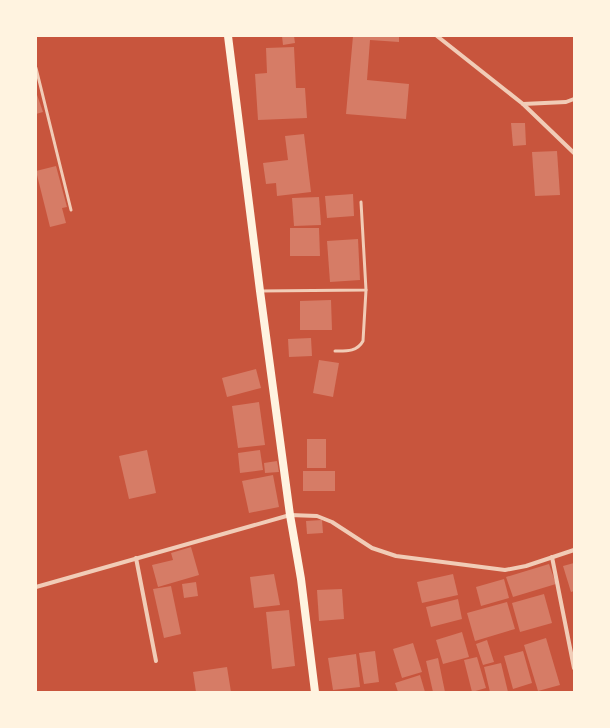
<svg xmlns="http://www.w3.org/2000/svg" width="610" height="728" font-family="'Asap Condensed',sans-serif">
	<rect width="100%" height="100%" fill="#c8553d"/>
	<g fill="#d67c66">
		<polygon points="282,36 294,36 295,43 283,45"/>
		<polygon points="353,36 399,36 399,42 370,40 367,80 409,84 406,119 346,114"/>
		<polygon points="294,47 296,88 305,88 307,118 258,120 255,74 267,73 266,48"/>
		<polygon points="36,92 43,112 36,114"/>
		<polygon points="511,123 525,123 526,145 513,146"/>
		<polygon points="304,134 311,192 277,196 276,183 266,184 263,163 288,160 285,136"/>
		<polygon points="557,151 560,195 535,196 532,152"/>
		<polygon points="56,166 67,207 62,208 66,223 50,227 36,171"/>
		<polygon points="353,194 354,216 327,218 325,196"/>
		<polygon points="319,197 321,225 294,226 292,198"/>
		<polygon points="290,228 319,228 320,256 290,256"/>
		<polygon points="358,239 360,280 330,282 327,241"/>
		<polygon points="331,300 332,330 300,330 300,301"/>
		<polygon points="311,338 312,356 289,357 288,339"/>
		<polygon points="319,360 339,363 333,397 313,393"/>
		<polygon points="256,369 261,388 227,397 222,378"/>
		<polygon points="259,402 265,445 238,448 232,406"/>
		<rect x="307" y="439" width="19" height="29"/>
		<polygon points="147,450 156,493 129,499 119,456"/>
		<polygon points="260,450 263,470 240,473 238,453"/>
		<polygon points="277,461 279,472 265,473 264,463"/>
		<rect x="303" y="471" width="32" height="20"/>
		<polygon points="273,475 279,507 249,513 242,481"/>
		<polygon points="322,520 323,533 307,534 306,521"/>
		<polygon points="191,547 199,575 158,587 152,565 173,560 171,553"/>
		<polygon points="574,563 574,591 571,592 563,566"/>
		<polygon points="549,564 556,584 513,597 506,577"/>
		<polygon points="274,574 280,605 254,608 250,577"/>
		<polygon points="453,574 458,595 422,603 417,582"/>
		<polygon points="504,579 509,598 481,606 476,587"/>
		<polygon points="196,582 198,596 184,598 182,584"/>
		<polygon points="171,586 181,634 164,638 153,589"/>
		<polygon points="342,589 344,619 319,621 317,590"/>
		<polygon points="544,594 552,623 520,632 512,603"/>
		<polygon points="458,599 462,619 431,627 426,607"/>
		<polygon points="507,602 515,629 475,641 467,613"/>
		<polygon points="289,610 295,666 272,669 266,612"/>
		<polygon points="462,632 469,657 443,664 436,640"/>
		<polygon points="546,638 560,685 538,691 524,645"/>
		<polygon points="487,640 494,662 483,665 476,644"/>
		<polygon points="413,643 422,672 402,678 393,649"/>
		<polygon points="375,651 379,682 364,684 359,653"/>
		<polygon points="523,651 532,683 513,689 504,656"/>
		<polygon points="356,654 360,687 333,690 328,658"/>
		<polygon points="477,657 486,688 472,692 464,660"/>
		<polygon points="438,658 445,692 433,692 426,661"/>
		<polygon points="501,663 508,692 490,692 484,667"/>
		<polygon points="227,667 231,692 196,692 193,672"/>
		<polygon points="420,675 425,692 398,692 395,683"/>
	</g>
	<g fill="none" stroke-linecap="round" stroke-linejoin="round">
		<g stroke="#f1ccb7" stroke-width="3">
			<polyline points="36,68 71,210"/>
			<polyline points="260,291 366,290 361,202"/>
			<path d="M335,351C346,351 357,352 363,341L366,290"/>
		</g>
		<g stroke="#f1ccb7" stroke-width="4">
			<polyline points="437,36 523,104 574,153"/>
			<polyline points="523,104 566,102 574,99"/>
			<polyline points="552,557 574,668"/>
			<polyline points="136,558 156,661"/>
			<polyline points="36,587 290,515 317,516 332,522 372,548 396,556 505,570 526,566 574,550"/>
		</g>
		<polyline stroke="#fff3e0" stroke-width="8" points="228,36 260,291 290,515 301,579 315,692"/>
	</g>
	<rect width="610" height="728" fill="none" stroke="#fff3e0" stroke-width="74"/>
</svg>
